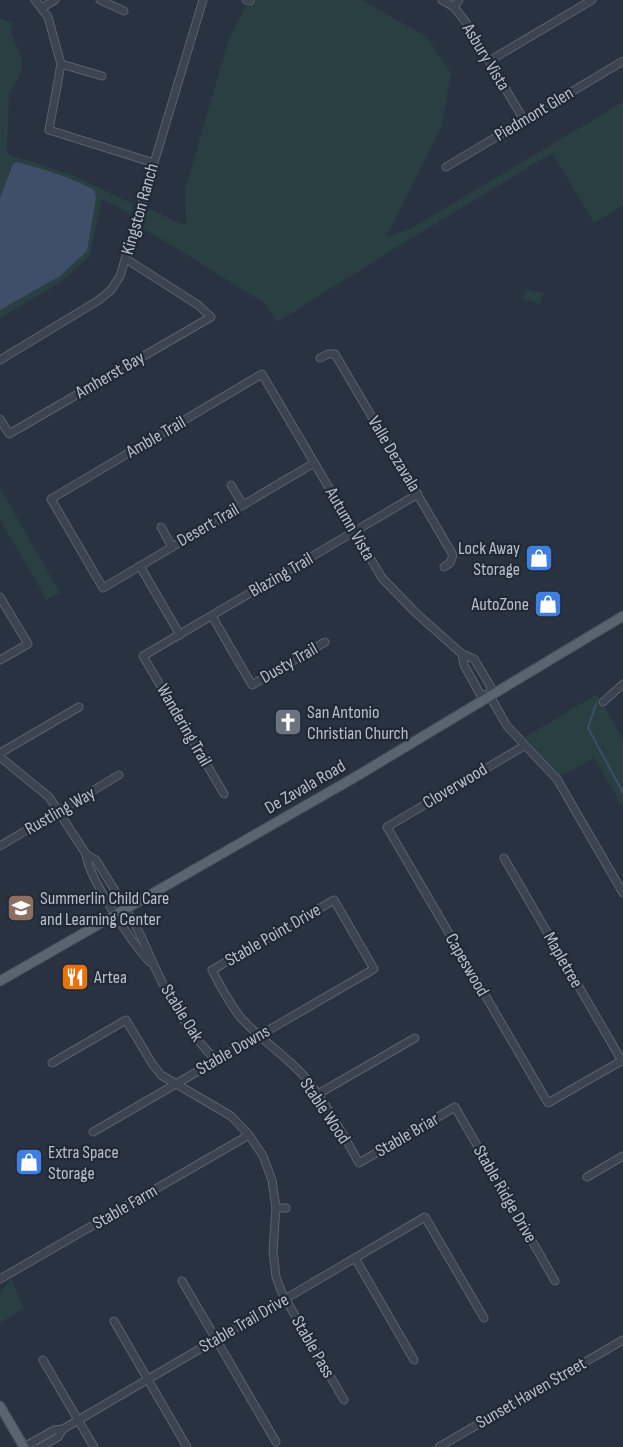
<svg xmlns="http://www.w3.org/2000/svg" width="623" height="1447" font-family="'Sofia Sans Condensed',sans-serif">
	<rect width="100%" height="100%" fill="#283241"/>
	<g fill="#2a3f42">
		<polygon points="249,0 362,0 427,37 451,73 442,125 386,237 410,229 623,102 623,206 594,223 552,153 415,236 277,322 266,304 143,228 148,208 186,226 185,190 229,38"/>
		<polygon points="0,19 12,22 11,31 22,61 22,71 9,94 7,154 72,175 133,204 131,214 102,199 89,257 59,283 0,318"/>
		<polygon points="527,289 543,293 540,304 523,299"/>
		<polygon points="0,488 60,593 47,600 0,520"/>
		<polygon points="597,694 623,739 623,807 594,758 561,776 525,737"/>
		<polygon points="11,1279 24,1308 0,1323 0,1293"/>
	</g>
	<path fill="#3f4f69" d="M17,162C44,169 70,177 94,190L96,198L87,251L60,276L0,310V198L13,164Z"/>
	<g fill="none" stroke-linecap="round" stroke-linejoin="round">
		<polyline stroke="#3f4f69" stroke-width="2" points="596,704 588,728 623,793"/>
		<g stroke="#5a626e" stroke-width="9">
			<g id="minor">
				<polyline points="35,0 48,17 61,64 49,130 154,163"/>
				<polyline points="100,0 124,11"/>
				<polyline points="246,0 250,1"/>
				<polyline points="442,0 454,7 465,21 524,120"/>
				<polyline points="43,7 55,0"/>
				<polyline points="454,7 459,0"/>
				<polyline points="489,61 592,0"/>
				<polyline points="61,64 102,76"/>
				<polyline points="446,167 623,61"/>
				<polyline points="320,358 328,354 335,354 453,555 450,563 444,567"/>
				<polyline points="0,360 99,300 111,290 120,276 203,0"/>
				<polyline points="0,419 9,434 211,317 198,305 126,259"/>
				<polyline points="314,463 103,588 51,499 262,374 382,578 416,613 462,654 474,659 491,687 490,696 507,726 557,779 623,893"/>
				<polyline points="231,485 243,505"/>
				<polyline points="161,527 172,547"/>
				<polyline points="140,566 180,635"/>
				<polyline points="0,597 28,644 0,660"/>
				<polyline points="212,616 252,685 325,642"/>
				<polyline points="462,654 464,665 480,694 490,696"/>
				<polyline points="603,702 623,684"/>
				<polyline points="524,746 387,827 548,1103 623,1060"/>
				<polyline points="0,753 79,707"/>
				<path d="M0,757L49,797L86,854L96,860C113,888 133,917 146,947C163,987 184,1029 216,1060"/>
				<polyline points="224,794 143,656 418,494"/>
				<polyline points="0,846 119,775"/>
				<path d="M86,854C88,877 133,945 150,962"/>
				<polyline points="504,858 622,1061"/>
				<polyline points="52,1063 126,1020 153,1065 161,1075 231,1116 249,1135 263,1156 272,1180 276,1208 273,1251 276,1277 282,1293 344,1400"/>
				<polyline points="318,1094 415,1038"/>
				<path d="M93,1132L374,969L334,900L212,970C221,987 230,1005 242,1019C261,1040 285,1055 304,1076C326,1102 342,1133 359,1163L455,1107L555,1281"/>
				<polyline points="587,1177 623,1156"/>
				<polyline points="276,1208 286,1208"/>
				<polyline points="355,1258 414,1360"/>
				<polyline points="0,1279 249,1135"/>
				<polyline points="182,1281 276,1442"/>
				<polyline points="114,1321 187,1447"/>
				<polyline points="43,1360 94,1447"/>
				<polyline points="24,1447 54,1430 63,1429 425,1217 484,1318"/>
				<polyline points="41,1447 58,1437 63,1429"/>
				<polyline points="439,1447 623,1340"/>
			</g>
		</g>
		<g stroke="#454d5a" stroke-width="11">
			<g id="major">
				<polyline points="0,981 357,776 623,616"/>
				<polyline points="0,1406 24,1447"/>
			</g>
		</g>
		<use href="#minor" stroke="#3c4451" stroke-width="7"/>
		<use href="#major" stroke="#5a6370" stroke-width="9"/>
	</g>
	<defs>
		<g id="shop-square" transform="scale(1.4375)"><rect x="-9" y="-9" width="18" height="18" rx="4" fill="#3f7fe0" stroke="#202936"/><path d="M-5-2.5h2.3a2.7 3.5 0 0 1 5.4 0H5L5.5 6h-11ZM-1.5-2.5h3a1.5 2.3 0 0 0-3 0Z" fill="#fff"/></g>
		<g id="church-square" transform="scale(1.4375)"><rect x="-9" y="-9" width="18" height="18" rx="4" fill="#6b7280" stroke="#202936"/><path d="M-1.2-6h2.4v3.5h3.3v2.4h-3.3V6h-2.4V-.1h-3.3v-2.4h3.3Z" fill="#fff"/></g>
		<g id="school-square" transform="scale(1.4375)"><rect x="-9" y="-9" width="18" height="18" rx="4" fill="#8d6e63" stroke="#202936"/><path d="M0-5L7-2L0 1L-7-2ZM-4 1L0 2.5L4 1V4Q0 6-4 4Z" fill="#fff"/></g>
		<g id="restaurant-square" transform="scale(1.4375)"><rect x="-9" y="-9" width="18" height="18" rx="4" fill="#e8710a" stroke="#202936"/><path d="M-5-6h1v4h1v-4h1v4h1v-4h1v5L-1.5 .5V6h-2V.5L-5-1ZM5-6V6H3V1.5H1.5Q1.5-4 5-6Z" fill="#fff"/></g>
	</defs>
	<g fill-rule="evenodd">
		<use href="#shop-square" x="539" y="558"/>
		<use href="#shop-square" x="548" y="604"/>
		<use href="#church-square" x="288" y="722"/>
		<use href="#school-square" x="21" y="908"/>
		<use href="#restaurant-square" x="75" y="977"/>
		<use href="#shop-square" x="29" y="1162"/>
	</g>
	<g text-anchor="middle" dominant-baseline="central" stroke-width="4.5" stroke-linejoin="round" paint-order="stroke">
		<g font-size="18" fill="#b9bfcb" stroke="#202936">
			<text transform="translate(486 57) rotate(59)">Asbury Vista</text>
			<text transform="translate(534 114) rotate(-31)">Piedmont Glen</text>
			<text transform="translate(140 209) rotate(-74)">Kingston Ranch</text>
			<text transform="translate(110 375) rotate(-30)">Amherst Bay</text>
			<text transform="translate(156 437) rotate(-30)">Amble Trail</text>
			<text transform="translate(394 454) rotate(59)">Valle Dezavala</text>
			<text transform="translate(350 524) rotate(60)">Autumn Vista</text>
			<text transform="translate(208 525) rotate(-30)">Desert Trail</text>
			<text transform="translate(281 575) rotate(-30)">Blazing Trail</text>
			<text transform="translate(289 663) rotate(-30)">Dusty Trail</text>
			<text transform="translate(184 725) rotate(60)">Wandering Trail</text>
			<text transform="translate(455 786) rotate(-31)">Cloverwood</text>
			<text transform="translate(305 787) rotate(-30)">De Zavala Road</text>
			<text transform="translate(60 811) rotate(-30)">Rustling Way</text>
			<text transform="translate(273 935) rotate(-30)">Stable Point Drive</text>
			<text transform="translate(563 960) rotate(60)">Mapletree</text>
			<text transform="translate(467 965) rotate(60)">Capeswood</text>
			<text transform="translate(182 1013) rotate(58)">Stable Oak</text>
			<text transform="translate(233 1050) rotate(-30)">Stable Downs</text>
			<text transform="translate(325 1111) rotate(56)">Stable Wood</text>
			<text transform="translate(407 1135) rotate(-30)">Stable Briar</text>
			<text transform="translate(505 1194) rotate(60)">Stable Ridge Drive</text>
			<text transform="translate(125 1207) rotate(-30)">Stable Farm</text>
			<text transform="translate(244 1323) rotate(-30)">Stable Trail Drive</text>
			<text transform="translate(313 1347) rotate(60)">Stable Pass</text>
			<text transform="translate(531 1393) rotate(-30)">Sunset Haven Street</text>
		</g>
		<g font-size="18" fill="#b9bfcb" stroke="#202936" text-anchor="start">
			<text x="520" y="548" text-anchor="end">Lock Away<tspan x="520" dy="21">Storage</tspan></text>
			<text x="529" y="604" text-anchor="end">AutoZone</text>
			<text x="307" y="712">San Antonio<tspan x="307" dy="21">Christian Church</tspan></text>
			<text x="40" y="898">Summerlin Child Care<tspan x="40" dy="21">and Learning Center</tspan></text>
			<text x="94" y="977">Artea</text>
			<text x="48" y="1152">Extra Space<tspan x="48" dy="21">Storage</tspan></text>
		</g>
	</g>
</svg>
